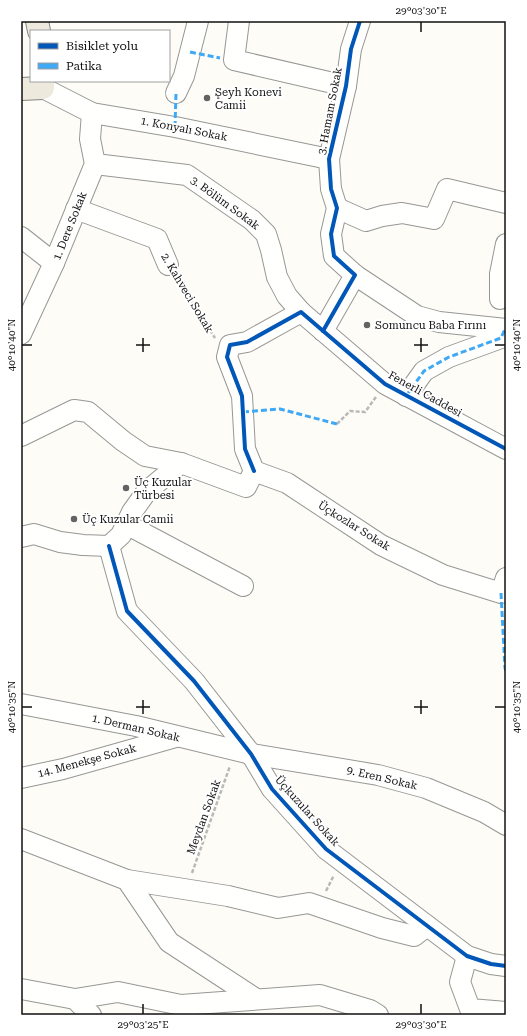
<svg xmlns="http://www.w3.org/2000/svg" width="527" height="1036" font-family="'Roboto Serif',serif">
	<rect width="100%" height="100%" fill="#fdfcf7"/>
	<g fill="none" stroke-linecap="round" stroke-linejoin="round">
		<g stroke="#979795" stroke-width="22">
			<g id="minor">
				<polyline points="239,21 234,60 346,86"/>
				<polyline points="43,88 92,113 175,127 329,159"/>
				<polyline points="176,93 184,76 198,21"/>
				<polyline points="95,164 187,175 252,220 266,234 271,250 277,277 287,296 301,312"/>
				<polyline points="337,208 366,221 382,216 402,213 434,219 447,189 506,203"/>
				<polyline points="76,209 157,239 168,265"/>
				<polyline points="21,237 54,263"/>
				<polyline points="355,275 417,316 439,322 506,329"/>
				<polyline points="500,299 500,274 506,244"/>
				<polyline points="323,331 355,275 334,256 331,234 337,208 331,189 329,159 346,86 351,49 360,21"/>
				<polyline points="21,334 54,263 95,164 90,139 92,113"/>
				<polyline points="406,396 424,371 449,357 501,338 505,329"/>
				<polyline points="21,436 74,410 88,412 123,441 145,456 181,463"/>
				<polyline points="254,471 245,449 242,396 227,357 230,345 247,342 301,312 385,384 506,449"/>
				<polyline points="254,471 287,483 381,545 443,575 501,593 506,578"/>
				<polyline points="126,524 243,586"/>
				<polyline points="21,537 34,534 60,542 83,545 109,546 121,535 132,512 147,491 181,463 246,487 254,471"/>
				<polyline points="109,546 127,611 194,681 251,754 272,789 326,849 467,956 491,964 506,966"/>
				<polyline points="21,704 136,726 251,754 378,775 426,788 484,812 506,825"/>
				<polyline points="21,778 63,769 176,737"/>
				<polyline points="21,839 127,880 169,942 256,999"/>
				<polyline points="127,880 228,896 278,908 309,903 382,928 414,936 427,926"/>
				<polyline points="467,956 460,982 470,1009 506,1012"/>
				<polyline points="21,989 75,999 91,1015"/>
				<polyline points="75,999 118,992 181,1005 320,995 370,1010 378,1015"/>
			</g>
		</g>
		<g stroke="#858482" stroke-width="24">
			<g id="major">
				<polyline points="37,21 39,31"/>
				<polyline points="21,89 43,88 43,81"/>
			</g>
		</g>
		<g stroke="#b9b9b8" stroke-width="2.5" stroke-dasharray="4 2" stroke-linecap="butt">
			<polyline points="177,280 215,338"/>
			<polyline points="337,424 350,411 365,412 376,397"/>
			<polyline points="192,873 230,766"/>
			<polyline points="326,891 334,875"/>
		</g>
		<use href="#minor" stroke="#fffffe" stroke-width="20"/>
		<use href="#major" stroke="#ede9dc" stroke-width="22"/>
		<g stroke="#3fa9f5" stroke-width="3" stroke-dasharray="6 3" stroke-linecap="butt">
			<polyline points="190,52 220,58"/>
			<polyline points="175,127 176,93"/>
			<polyline points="406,396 424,371 449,357 501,338 505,329"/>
			<polyline points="243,412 280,409 337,424"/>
			<polyline points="501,593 505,668 506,671"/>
		</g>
		<g stroke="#fff" stroke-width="6">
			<g id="cycleway">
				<polyline points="323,331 355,275 334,256 331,234 337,208 331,189 329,159 346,86 351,49 360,21"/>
				<polyline points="254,471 245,449 242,396 227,357 230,345 247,342 301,312 385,384 506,449"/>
				<polyline points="109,546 127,611 194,681 251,754 272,789 326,849 467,956 491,964 506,966"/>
			</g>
		</g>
		<use href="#cycleway" stroke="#0057b8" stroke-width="4"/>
	</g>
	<path fill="none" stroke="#111" stroke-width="1.5" d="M421,22V32M143,338V352M421,338V352M22,345H32M136,345H150M414,345H428M495,345H505M143,700V714M421,700V714M22,707H32M136,707H150M414,707H428M495,707H505M143,1004V1014M421,1004V1014"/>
	<g fill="#646362" stroke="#fff" stroke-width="1.5">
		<circle cx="207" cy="98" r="4"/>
		<circle cx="367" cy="325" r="4"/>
		<circle cx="126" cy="488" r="4"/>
		<circle cx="74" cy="519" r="4"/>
	</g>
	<g text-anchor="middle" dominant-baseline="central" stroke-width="4" stroke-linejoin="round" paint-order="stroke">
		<g font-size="11" fill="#111" stroke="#fff" text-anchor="start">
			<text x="215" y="92">Şeyh Konevi<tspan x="215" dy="13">Camii</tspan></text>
			<text x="375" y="325">Somuncu Baba Fırını</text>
			<text x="134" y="482">Üç Kuzular<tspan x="134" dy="13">Türbesi</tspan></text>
			<text x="82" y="519">Üç Kuzular Camii</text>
		</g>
		<g font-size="11" fill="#111" stroke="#fff">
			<text transform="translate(330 111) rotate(-79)">3. Hamam Sokak</text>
			<text transform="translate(184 129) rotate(11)">1. Konyalı Sokak</text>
			<text transform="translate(225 203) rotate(36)">3. Bölüm Sokak</text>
			<text transform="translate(70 226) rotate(-68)">1. Dere Sokak</text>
			<text transform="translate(187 293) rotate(59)">2. Kahveci Sokak</text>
			<text transform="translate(425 394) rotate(29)">Fenerli Caddesi</text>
			<text transform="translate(354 526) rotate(32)">Üçkozlar Sokak</text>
			<text transform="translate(136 728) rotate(13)">1. Derman Sokak</text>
			<text transform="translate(87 761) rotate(-15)">14. Menekşe Sokak</text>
			<text transform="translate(382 778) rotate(13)">9. Eren Sokak</text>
			<text transform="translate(307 811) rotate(48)">Üçkuzular Sokak</text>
			<text transform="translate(204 817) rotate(-70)">Meydan Sokak</text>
		</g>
	</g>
	<rect width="527" height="1036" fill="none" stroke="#ffffff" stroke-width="44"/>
	<rect x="30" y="30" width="140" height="52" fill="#ffffff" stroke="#a0a0a0"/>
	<rect x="38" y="43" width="20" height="6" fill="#0057b8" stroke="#a0a0a0"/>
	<text x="66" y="50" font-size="12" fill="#111111">Bisiklet yolu</text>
	<rect x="38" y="63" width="20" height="6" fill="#3fa9f5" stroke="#a0a0a0"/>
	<text x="66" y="70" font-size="12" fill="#111111">Patika</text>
	<rect x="22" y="22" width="483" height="992" fill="none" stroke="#111" stroke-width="1.5"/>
	<g font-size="10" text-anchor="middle" fill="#111">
		<text x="421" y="14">29°03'30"E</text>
		<text transform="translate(11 345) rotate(-90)" y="4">40°10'40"N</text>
		<text transform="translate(516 345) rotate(-90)" y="4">40°10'40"N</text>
		<text transform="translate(11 707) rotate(-90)" y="4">40°10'35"N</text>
		<text transform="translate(516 707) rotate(-90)" y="4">40°10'35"N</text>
		<text x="143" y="1028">29°03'25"E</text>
		<text x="421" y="1028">29°03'30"E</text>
	</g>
</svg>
